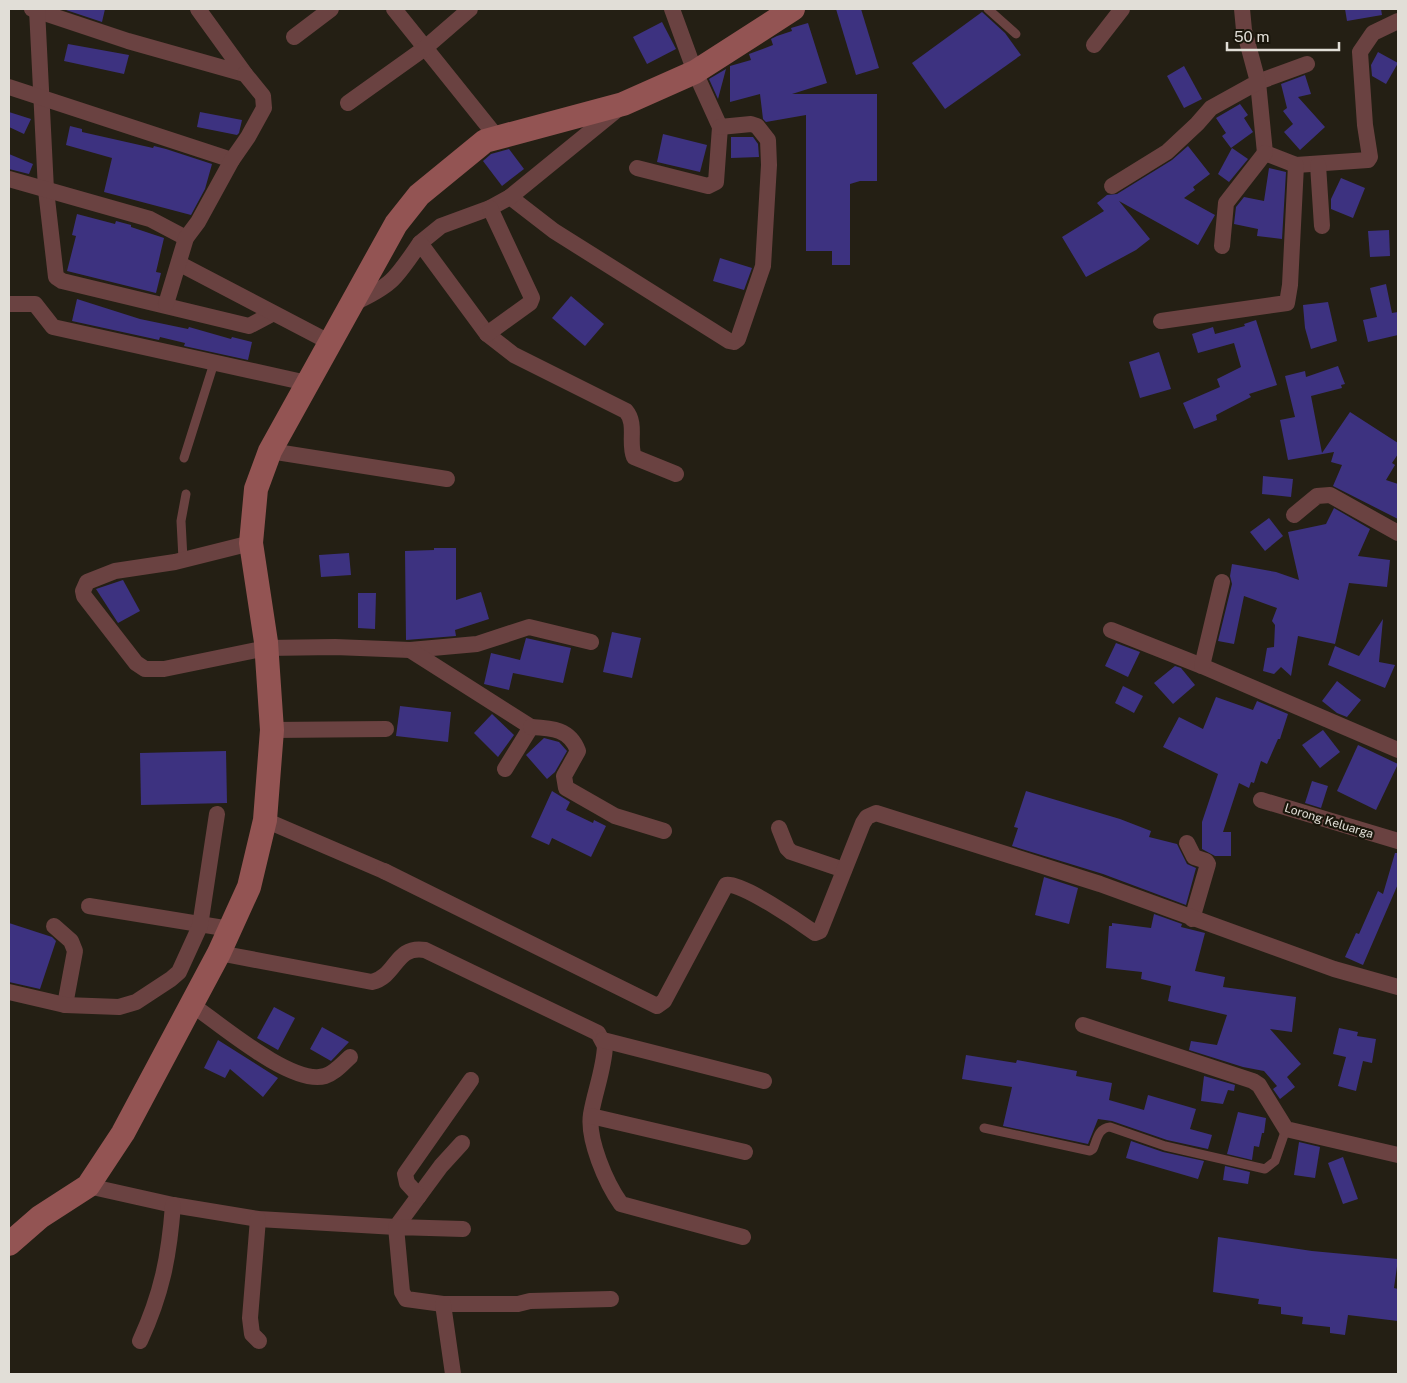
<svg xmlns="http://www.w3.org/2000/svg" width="1407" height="1383" font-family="'Public Sans',sans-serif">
	<rect width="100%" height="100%" fill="#241f14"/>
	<g fill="#3d3280">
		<polygon points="63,9 105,9 102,22"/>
		<polygon points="836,9 861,9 879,68 856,75"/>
		<polygon points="1345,9 1381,9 1382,15 1347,21"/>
		<polygon points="982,12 1005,33 1021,55 945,109 912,63"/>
		<polygon points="662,22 676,49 647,64 633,37"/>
		<polygon points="808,23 827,83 792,94 877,94 877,181 860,181 850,184 850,265 832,265 832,251 806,251 806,115 766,122 763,119 760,94 730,102 730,66 751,60 749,54 773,45 771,39 777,36 792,31 791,28"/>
		<polygon points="68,44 129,55 124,74 64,61"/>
		<polygon points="1378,52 1398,63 1386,84 1372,76 1371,65"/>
		<polygon points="1184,66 1202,99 1184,108 1167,76"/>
		<polygon points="726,69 718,99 709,79"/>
		<polygon points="1305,75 1311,94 1298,97 1325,127 1300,150 1284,132 1293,124 1283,111 1287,108 1281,84"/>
		<polygon points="1240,104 1248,115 1244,118 1253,132 1231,148 1222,136 1226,133 1216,118"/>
		<polygon points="9,112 31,119 24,134 9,127"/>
		<polygon points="200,112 242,120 239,133 237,135 197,127"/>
		<polygon points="70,126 82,129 82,132 153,148 154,146 166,149 212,164 205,189 191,215 104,192 112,158 66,145"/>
		<polygon points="663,134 707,145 700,172 657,162"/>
		<polygon points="731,137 753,137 758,144 759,157 731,158"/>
		<polygon points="1188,146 1210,174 1193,187 1195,190 1184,198 1215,215 1198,245 1119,201 1150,239 1136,250 1086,277 1062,237 1104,211 1097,203 1107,195 1117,194 1172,160"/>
		<polygon points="1232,148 1248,159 1229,182 1218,174"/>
		<polygon points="509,149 524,169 502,186 483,161 491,154"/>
		<polygon points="9,154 33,164 29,174 9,169"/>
		<polygon points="1269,168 1286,172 1282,239 1257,236 1258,229 1234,224 1236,207 1244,197 1264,201"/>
		<polygon points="1341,178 1365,188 1353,218 1331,209 1331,199"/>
		<polygon points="77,214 115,224 116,221 131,225 131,227 164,238 156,272 161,273 156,293 67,271 76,236 72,235"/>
		<polygon points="1389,230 1390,256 1370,257 1368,231"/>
		<polygon points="720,258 752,268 744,290 713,281"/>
		<polygon points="1386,284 1392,313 1398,312 1398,335 1368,342 1363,320 1377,317 1370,288"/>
		<polygon points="571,296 604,324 585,346 552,318"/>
		<polygon points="77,299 140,319 188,329 189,327 231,339 232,337 252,342 248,360 184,346 185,343 160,337 159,340 72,321"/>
		<polygon points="1328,302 1337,341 1311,349 1305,328 1303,305"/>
		<polygon points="1256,320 1277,385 1249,394 1251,397 1216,415 1217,420 1194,429 1183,403 1220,387 1217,379 1241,367 1234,343 1198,353 1192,334 1213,327 1215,334 1245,326 1244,324"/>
		<polygon points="1159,352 1171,389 1140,398 1129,362"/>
		<polygon points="1338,366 1345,384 1341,385 1342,388 1311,396 1322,453 1350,412 1398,443 1398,454 1392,463 1395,465 1386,480 1398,484 1398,519 1333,486 1342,465 1331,462 1334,452 1288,460 1280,420 1295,417 1285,376 1305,371 1306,377"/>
		<polygon points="1263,476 1293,479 1291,497 1262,494"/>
		<polygon points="1334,508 1370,529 1358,556 1390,560 1387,587 1349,583 1335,644 1298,636 1291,676 1281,667 1274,674 1263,671 1267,648 1274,647 1275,625 1272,621 1277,608 1244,596 1234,644 1218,641 1232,584 1230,576 1232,564 1276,572 1299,580 1288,532 1326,524"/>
		<polygon points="1269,518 1283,536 1265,551 1250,532"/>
		<polygon points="434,548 456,548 456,600 481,592 489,619 455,630 456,636 406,640 405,551 434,550"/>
		<polygon points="349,553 351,575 321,577 319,555"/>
		<polygon points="123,580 140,611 118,623 96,589"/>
		<polygon points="358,593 376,593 375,629 358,628"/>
		<polygon points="1383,619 1379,662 1395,665 1385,688 1328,665 1335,646 1359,656"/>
		<polygon points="612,632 641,638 632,678 603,672"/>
		<polygon points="526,638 571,648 563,683 513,673 509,690 484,684 491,653 520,660"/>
		<polygon points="1116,643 1140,652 1128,677 1105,666"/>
		<polygon points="1175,666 1181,668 1195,685 1173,704 1154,683"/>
		<polygon points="1337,681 1361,700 1347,717 1337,713 1322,701"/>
		<polygon points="1123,686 1143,696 1134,713 1115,703"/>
		<polygon points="1216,697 1253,710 1257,701 1288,714 1280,739 1278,739 1267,764 1261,761 1254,783 1251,782 1249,788 1239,783 1223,832 1231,832 1231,856 1215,856 1202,849 1202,822 1218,774 1163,747 1179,717 1203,729"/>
		<polygon points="400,706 451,712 448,742 396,736"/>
		<polygon points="492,714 514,735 498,757 474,733"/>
		<polygon points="1323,730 1340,752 1320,768 1302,745"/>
		<polygon points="544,738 559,742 567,751 555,772 547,779 526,755"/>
		<polygon points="1358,745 1398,764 1376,810 1337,791"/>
		<polygon points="226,751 227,803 141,805 140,753"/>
		<polygon points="1312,781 1328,786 1321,808 1305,803"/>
		<polygon points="552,791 570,802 566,810 593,823 594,820 606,826 591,857 552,838 549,845 531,837"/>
		<polygon points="1026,791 1120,819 1151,831 1149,837 1177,844 1187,864 1196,868 1186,905 1103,874 1012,846 1018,828 1014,827"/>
		<polygon points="1395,853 1398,853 1398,884 1363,965 1345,957 1356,933 1359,934 1378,891 1383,894"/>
		<polygon points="1044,877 1078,888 1069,924 1035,915"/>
		<polygon points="1154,914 1182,924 1181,927 1205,933 1195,971 1225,977 1223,987 1296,997 1292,1032 1270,1029 1301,1064 1287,1077 1295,1087 1280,1099 1273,1089 1277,1086 1264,1071 1243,1067 1189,1050 1191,1041 1217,1045 1227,1015 1168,1001 1171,986 1141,979 1142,972 1106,968 1109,926 1112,926 1112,923 1151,928"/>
		<polygon points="9,923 52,937 56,941 40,989 9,982"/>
		<polygon points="274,1007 295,1018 278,1050 257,1038"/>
		<polygon points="322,1027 349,1042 331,1061 310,1049"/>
		<polygon points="1339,1028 1358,1032 1357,1036 1376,1039 1372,1063 1363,1061 1356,1091 1338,1086 1346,1057 1333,1054"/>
		<polygon points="218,1040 278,1078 263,1097 230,1069 225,1078 204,1068"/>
		<polygon points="966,1055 1016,1063 1017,1060 1077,1071 1076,1076 1112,1083 1109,1100 1144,1110 1148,1095 1196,1109 1190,1129 1212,1135 1208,1149 1167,1140 1112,1121 1098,1119 1088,1144 1003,1126 1012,1087 962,1079"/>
		<polygon points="1204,1076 1235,1085 1234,1091 1228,1090 1223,1104 1201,1101"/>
		<polygon points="1238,1112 1266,1118 1264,1133 1262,1133 1259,1147 1254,1146 1252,1160 1227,1154"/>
		<polygon points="1131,1141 1163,1152 1204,1161 1198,1179 1126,1158"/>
		<polygon points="1299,1142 1320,1147 1315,1178 1294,1175"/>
		<polygon points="1343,1157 1358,1199 1343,1204 1328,1163"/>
		<polygon points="1225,1166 1250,1172 1248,1184 1223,1180"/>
		<polygon points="1218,1237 1312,1251 1398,1259 1394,1288 1398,1289 1398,1321 1348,1315 1345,1335 1330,1333 1330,1327 1302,1324 1303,1317 1281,1314 1281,1307 1258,1304 1259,1299 1213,1292"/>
	</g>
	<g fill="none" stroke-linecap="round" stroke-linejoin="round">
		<g stroke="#6a4241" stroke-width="9">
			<polyline points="988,9 1016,34"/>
			<polyline points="184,458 214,363"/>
			<polyline points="183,559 181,521 186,494"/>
			<path d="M984,1128L1090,1151L1093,1149C1097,1140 1098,1128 1110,1127L1165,1146L1265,1169L1275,1161L1286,1129"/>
		</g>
		<g stroke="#6a4241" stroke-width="16">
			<polyline points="32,9 128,41 245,74 198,9"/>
			<polyline points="37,9 46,190 56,277 62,281 249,326 272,314"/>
			<polyline points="394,9 496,136"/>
			<polyline points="294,37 331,9"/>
			<polyline points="1094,45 1122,9"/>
			<polyline points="1307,64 1258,82 1265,153 1296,165 1368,160 1370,157 1365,125 1360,52 1373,33 1398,21"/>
			<polyline points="9,87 232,160"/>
			<polyline points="348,103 425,48 470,9"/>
			<polyline points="1318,165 1322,226"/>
			<polyline points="637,168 708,186 716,182 720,127 695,72 672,9"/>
			<polyline points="9,179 150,219 186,238"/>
			<polyline points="1112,186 1167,152 1197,124 1211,108 1258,82 1244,30 1242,9"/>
			<polyline points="510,197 554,231 729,341 734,342 738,339 763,266 769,165 768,140 757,126 751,124 720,127"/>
			<polyline points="420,243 441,226 490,208 510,197 618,109"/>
			<polyline points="1222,246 1226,203 1265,153"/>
			<polyline points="180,264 331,343"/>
			<path d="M354,303C393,285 396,278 420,243L487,334L514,355L626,411C637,424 628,442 634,457L676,474"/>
			<polyline points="9,304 35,304 53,327 307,383"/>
			<polyline points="166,304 186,238 198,222 232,160 248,137 264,108 263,96 245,74"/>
			<polyline points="1161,321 1287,303 1290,285 1296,165"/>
			<polyline points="487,334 530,303 532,298 490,208"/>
			<polyline points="270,451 447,479"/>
			<polyline points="1294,515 1317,496 1330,495 1398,533"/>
			<polyline points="251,543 175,562 115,571 87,582 83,591 84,596 136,663 145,669 164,669 266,648 335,647 410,650 477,644 529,627 591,642"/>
			<polyline points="1111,630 1202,666 1398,750"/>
			<polyline points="410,650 531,727 505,769"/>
			<polyline points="1202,666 1222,582"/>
			<path d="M531,727C552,728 570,729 578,751L564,776L566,788L615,816L664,831"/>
			<polyline points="272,730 386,729"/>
			<polyline points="1261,800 1398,841"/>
			<polyline points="265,820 386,872"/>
			<polyline points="779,828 787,848 791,852 844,870"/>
			<polyline points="1187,843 1194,857 1206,861 1208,864 1192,919"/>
			<path d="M384,871L657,1006L664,1001L726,885C740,881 801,923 815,933L820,931L863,823L867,817L876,813L1100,884L1334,969L1398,987"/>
			<polyline points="89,906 230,929"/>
			<polyline points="54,926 71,941 75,951 65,1005"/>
			<path d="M219,953L372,982C397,976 395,945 425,950L598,1033L605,1046C604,1069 595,1091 591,1114C587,1139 606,1183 621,1204L743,1237"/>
			<polyline points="9,992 65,1005 119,1007 136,1002 171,979 179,972 200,926 217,814"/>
			<path d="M191,1004C220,1024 292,1086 325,1076C335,1073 342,1064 350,1057"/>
			<polyline points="1083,1025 1253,1081 1259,1085 1286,1129 1398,1155"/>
			<polyline points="603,1040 764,1081"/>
			<polyline points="591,1116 745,1152"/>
			<polyline points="88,1186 173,1205 258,1219 396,1227 441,1166 462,1143"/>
			<polyline points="419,1196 407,1183 405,1174 471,1080"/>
			<polyline points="258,1219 250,1318 252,1334 259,1341"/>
			<polyline points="463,1229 396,1227 402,1292 406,1299 443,1304 518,1304 530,1301 611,1299"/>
			<polyline points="443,1304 453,1374"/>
			<path d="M140,1341C162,1293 169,1257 173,1205"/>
		</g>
		<polyline stroke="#935453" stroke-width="24" points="9,1244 40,1217 88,1186 123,1133 219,953 249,887 265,820 272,730 266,642 251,543 256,489 270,451 396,224 419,195 485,141 623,104 695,72 793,9"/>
	</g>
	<g text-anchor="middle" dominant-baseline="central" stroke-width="4.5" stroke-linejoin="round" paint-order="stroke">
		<g font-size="12" fill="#e1ded7" stroke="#1a160b">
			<text transform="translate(1329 821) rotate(17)">Lorong Keluarga</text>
		</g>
	</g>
	<rect width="1407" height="1383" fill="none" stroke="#e1ded7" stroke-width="20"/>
	<path d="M1227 42v8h112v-8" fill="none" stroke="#e1ded7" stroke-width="2.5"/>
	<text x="1234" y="42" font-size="15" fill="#e1ded7" stroke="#1a160b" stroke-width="4" paint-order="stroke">50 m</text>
</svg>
